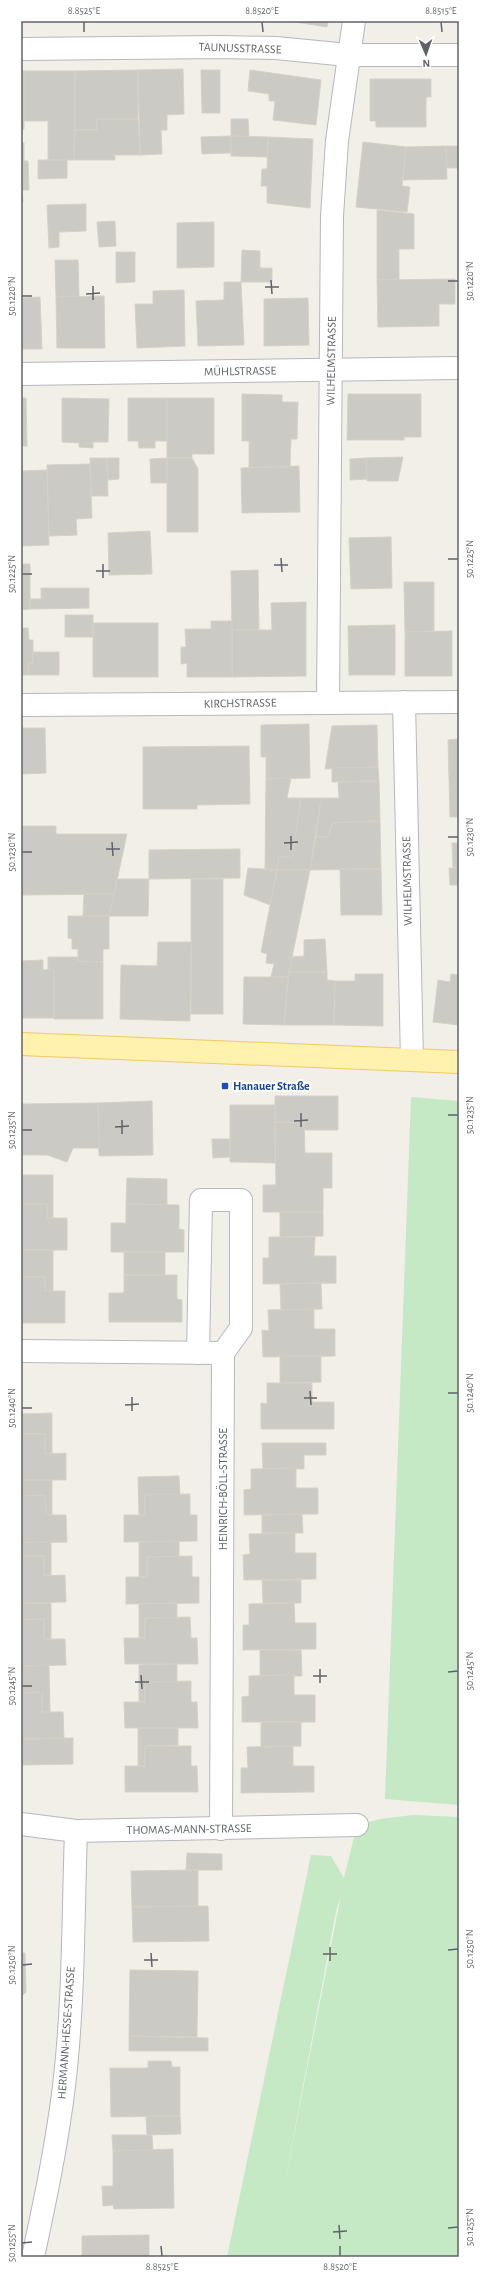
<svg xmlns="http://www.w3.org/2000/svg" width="480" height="2278" font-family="'Alegreya Sans',sans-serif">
	<rect width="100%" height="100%" fill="#f1efe8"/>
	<g fill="#c5e8c5" fill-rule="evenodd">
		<polygon points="411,1097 459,1101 459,1805 385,1799"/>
		<path d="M413,1815L459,1817V2257H227L311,1855L331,1856L344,1878L357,1825L380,1819ZM341,1895L281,2202L336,1912Z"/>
	</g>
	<g fill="#cccac5" stroke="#d6d1c6">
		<polygon points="289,21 328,21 327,27"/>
		<polygon points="183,69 184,114 167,115 167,130 161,130 162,154 140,155 138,70"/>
		<polygon points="138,70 138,119 97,119 97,130 75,130 75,71"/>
		<polygon points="201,70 220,70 220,113 202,113"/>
		<polygon points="250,70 321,80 316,125 273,120 275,101 269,101 269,94 248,91"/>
		<polygon points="21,71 24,71 24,129 21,130"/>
		<polygon points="24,71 75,71 74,160 48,160 48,121 24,121"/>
		<polygon points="370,79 431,79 431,97 426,97 426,127 376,127 376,121 370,121"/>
		<polygon points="97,119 138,119 140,155 115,155 115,160 74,160 75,130 97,130"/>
		<polygon points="231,119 248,119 249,137 231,136"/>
		<polygon points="231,136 231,153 202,154 201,137"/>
		<polygon points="231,136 268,137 267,157 231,156"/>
		<polygon points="268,137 313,139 310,208 267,203 267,186 261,186 262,169 267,169"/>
		<polygon points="363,142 406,147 402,186 410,187 407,212 356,207"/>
		<rect x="21" y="143" width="3" height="18"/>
		<polygon points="446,146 447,179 403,180 406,147"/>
		<polygon points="446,146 459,146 459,168 447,168"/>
		<polygon points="38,160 67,160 67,178 38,179"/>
		<polygon points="21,161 28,161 29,190 22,190 23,202 21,202"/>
		<polygon points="86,204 86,231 59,232 59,247 49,248 47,205"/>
		<polygon points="377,210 414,214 414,249 399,249 399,280 377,280"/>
		<polygon points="115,221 116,246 99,247 97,222"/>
		<polygon points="214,222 214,267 177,268 177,223"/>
		<polygon points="242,250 260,251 260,268 272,268 272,282 241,282"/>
		<polygon points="116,252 135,252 135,282 116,283"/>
		<polygon points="55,260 78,260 79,297 56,297"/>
		<polygon points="455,279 455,304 439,304 439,326 378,327 377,280"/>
		<polygon points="224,282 241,282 244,345 198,346 196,301 224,300"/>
		<polygon points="184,290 185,346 137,348 135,304 153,304 153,291"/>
		<polygon points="104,296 105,348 57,348 56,297"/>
		<polygon points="40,297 42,349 21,349 21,298"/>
		<polygon points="308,298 309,345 264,346 264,299"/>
		<polygon points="242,394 282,395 282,402 298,402 297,439 291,439 290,467 249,468 249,441 242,441"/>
		<polygon points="348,394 421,394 421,437 404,437 404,440 347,440"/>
		<polygon points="21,398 26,398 27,446 21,446"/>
		<polygon points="62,398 109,399 108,442 93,442 93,448 79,447 79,443 62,442"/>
		<polygon points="128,398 167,398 167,441 155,441 155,448 139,448 138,441 128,441"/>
		<polygon points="167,398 214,398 214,454 192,454 192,458 167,458"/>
		<polygon points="403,457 398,481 367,481 366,458"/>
		<polygon points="90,458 107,458 108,496 91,496"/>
		<polygon points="107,458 119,458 119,479 108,480"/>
		<polygon points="167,458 167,483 151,483 150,459"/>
		<polygon points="167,458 192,458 198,469 198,532 167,532"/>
		<polygon points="366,458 367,479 350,480 350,459"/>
		<polygon points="90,464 92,518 76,519 77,535 49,536 47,465"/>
		<polygon points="299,466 300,512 242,513 241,468"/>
		<polygon points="47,470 49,545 21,546 21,471"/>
		<polygon points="150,531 152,574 109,575 108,533"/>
		<polygon points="391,537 392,588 351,589 349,538"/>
		<polygon points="21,564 30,564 30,609 21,610"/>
		<polygon points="258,570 259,630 232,630 231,571"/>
		<polygon points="404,582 434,582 434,631 405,632"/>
		<polygon points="41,588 89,588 89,608 30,609 30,599 41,599"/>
		<polygon points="306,602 306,676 232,677 232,630 272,630 271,603"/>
		<rect x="65" y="615" width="28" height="22"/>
		<polygon points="211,621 232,621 232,677 187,677 187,663 181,664 181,647 186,647 185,629 211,629"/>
		<rect x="93" y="623" width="65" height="54"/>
		<polygon points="395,625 395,675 349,675 348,626"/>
		<polygon points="21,628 28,628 29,640 33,640 33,663 29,663 28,675 21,675"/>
		<polygon points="452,631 452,676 405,676 405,632"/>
		<polygon points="33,652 59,652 59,675 28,675 29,663 33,663"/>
		<polygon points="309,724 310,778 266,779 266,757 261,757 261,725"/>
		<polygon points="377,725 378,767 325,769 332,726"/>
		<polygon points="21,728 45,728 46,773 21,774"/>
		<polygon points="448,740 459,739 459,817 450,817"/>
		<polygon points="249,746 250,804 197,805 197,809 143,809 143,747"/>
		<polygon points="378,767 379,781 332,782 332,768"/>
		<polygon points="291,778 287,798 301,798 292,858 279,856 277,870 265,870 266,779"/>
		<polygon points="379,781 380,821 333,823 328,837 316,837 321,798 339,798 338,782"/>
		<polygon points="301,798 321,798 310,870 277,870 279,856 292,858"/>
		<polygon points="380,821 381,869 310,870 316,837 328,837 333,823"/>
		<polygon points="21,826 56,826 56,834 127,834 114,894 21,895"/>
		<polygon points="452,843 459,843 459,868 453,868"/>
		<polygon points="240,849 240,878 149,879 149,850"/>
		<polygon points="248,868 277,870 270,905 244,895"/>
		<polygon points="449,868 459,868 459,885 450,885"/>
		<polygon points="340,869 381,869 382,915 341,915"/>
		<polygon points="277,870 310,870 288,977 271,977 274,964 266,963 267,954 261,952"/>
		<polygon points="117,879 149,879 148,916 109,916"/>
		<rect x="191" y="879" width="32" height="135"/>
		<polygon points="84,894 114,894 109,916 83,916"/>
		<polygon points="68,916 109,916 109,949 103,949 103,962 78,961 78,949 72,949 72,939 68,938"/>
		<polygon points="325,939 327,972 289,972 292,957 304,956 304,940"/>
		<polygon points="158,942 191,942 190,1021 120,1019 121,965 157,966"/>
		<polygon points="48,957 78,957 78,961 103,962 103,1019 54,1019 54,969 48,970"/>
		<polygon points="43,960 43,970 54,969 54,1018 21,1018 21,961"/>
		<polygon points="289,972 327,972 327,980 335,981 334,1025 284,1025"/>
		<polygon points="355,974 383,974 383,1026 334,1025 335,981 355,981"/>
		<polygon points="451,974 459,975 459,1025 433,1022 438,980 450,982"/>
		<polygon points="244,977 288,977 284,1025 243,1024"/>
		<polygon points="275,1096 338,1096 338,1130 304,1130 304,1123 275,1122"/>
		<polygon points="152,1101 153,1155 99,1156 98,1103"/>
		<polygon points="98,1103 99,1148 73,1148 67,1162 47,1155 21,1155 21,1104"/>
		<polygon points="230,1105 275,1105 275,1163 230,1162"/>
		<polygon points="275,1122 304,1123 305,1153 332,1153 332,1188 323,1188 323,1212 263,1212 263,1185 276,1185"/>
		<polygon points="212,1139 230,1139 230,1157 213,1158"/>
		<polygon points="21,1175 53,1175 53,1218 47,1218 47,1204 21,1204"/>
		<polygon points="127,1178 167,1179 167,1205 126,1204"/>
		<polygon points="21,1204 47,1204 47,1218 67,1218 67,1250 21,1250"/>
		<polygon points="126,1204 179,1205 179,1229 184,1230 184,1252 111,1252 111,1223 126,1223"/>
		<polygon points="280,1212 323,1212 323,1236 280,1237"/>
		<polygon points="269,1237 315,1237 314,1256 336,1256 336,1283 263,1284 263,1258 269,1258"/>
		<polygon points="21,1250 53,1250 53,1292 45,1291 45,1277 21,1277"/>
		<rect x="124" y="1252" width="41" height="23"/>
		<polygon points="124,1275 177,1275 177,1299 182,1300 182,1322 109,1322 109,1293 124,1293"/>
		<polygon points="21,1277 45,1277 45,1291 65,1291 65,1323 21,1323"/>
		<polygon points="321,1283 322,1309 281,1310 280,1284"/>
		<polygon points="314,1309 314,1329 335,1329 335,1356 263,1357 262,1330 269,1331 268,1310"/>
		<polygon points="280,1356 321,1356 321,1382 280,1383"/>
		<polygon points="267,1383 312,1383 312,1402 334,1402 334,1429 261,1429 261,1403 267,1404"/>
		<polygon points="52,1413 52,1453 45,1454 45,1434 21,1434 21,1414"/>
		<polygon points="21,1434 45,1434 45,1454 66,1453 66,1480 21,1480"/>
		<polygon points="262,1443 326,1443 326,1455 304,1455 304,1469 263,1468"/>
		<polygon points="296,1468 296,1488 318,1488 318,1514 244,1515 244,1490 251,1489 251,1469"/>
		<polygon points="179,1476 180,1495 145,1495 145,1515 139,1515 138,1477"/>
		<polygon points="21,1480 52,1480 52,1515 46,1515 45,1495 21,1496"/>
		<polygon points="190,1494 190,1515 197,1515 197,1541 124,1542 124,1515 145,1515 145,1495"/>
		<polygon points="45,1495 46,1515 66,1515 67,1542 21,1543 21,1496"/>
		<polygon points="302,1514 303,1533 262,1533 262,1515"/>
		<polygon points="295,1533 295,1553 316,1553 316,1579 244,1580 243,1555 250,1554 249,1534"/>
		<polygon points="179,1541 179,1557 147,1557 147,1577 139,1577 139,1542"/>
		<polygon points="51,1542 51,1575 44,1576 44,1556 21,1556 21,1543"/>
		<polygon points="21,1556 44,1556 44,1576 65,1575 66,1602 21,1603"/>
		<polygon points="192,1556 192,1577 199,1577 199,1603 126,1604 126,1577 147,1577 147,1557"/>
		<polygon points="262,1580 301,1580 301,1603 263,1603"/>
		<polygon points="21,1603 51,1603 51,1639 44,1639 44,1619 21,1620"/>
		<polygon points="177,1603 177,1618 145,1618 145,1638 139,1638 139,1604"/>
		<polygon points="294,1603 295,1623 316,1623 316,1649 243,1650 243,1625 249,1625 249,1604"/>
		<polygon points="190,1617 191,1638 197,1638 198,1664 125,1664 124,1638 145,1638 145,1618"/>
		<polygon points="44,1619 44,1639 65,1639 66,1665 21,1666 21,1620"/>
		<polygon points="260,1650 301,1650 302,1676 260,1676"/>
		<polygon points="177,1664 177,1682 145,1682 145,1702 139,1702 139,1665"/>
		<polygon points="49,1665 50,1712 42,1712 42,1692 21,1693 21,1666"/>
		<polygon points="294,1675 294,1695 315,1695 315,1722 242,1722 242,1697 249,1696 249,1676"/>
		<polygon points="191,1681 191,1702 197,1702 198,1728 125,1728 124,1702 145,1702 145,1682"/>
		<polygon points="42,1692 42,1712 63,1712 64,1738 21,1739 21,1693"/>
		<polygon points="261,1722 301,1722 301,1746 261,1747"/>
		<polygon points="138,1728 178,1728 178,1745 145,1746 145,1766 138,1766"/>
		<polygon points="73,1738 73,1764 21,1765 21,1739"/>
		<polygon points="145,1746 191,1746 191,1766 197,1766 198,1792 125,1792 125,1766 145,1766"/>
		<polygon points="293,1746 293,1766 314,1766 314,1792 241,1793 241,1768 248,1768 247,1747"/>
		<polygon points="187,1853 222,1854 222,1870 186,1870"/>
		<polygon points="198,1870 198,1906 132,1907 131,1871"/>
		<polygon points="198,1906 208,1906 209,1941 133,1942 132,1907"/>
		<polygon points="21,1953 25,1953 26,1992 21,1997"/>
		<polygon points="130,1970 198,1971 197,2037 129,2036"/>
		<polygon points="129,2036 208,2038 208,2051 129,2051"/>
		<polygon points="148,2061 171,2061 172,2067 180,2067 180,2116 111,2117 110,2068 148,2068"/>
		<polygon points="146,2116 180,2116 181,2134 147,2135"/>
		<polygon points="112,2135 152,2135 153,2150 113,2151"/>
		<polygon points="173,2149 174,2208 114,2209 113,2205 103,2206 102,2186 113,2186 113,2151"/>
		<polygon points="149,2235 149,2257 82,2257 82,2236"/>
	</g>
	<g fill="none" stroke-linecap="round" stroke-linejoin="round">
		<g stroke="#b5b8bc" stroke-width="24">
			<g id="street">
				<polyline points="21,49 219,47 276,48 348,55 459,55"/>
				<polyline points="21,374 459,368"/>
				<polyline points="328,702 332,216 337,141 354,21"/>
				<polyline points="404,702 412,1060"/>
				<polyline points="21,705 459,702"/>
				<polyline points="21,1351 223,1353 221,1829"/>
				<polyline points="198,1353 201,1200 241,1200 241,1328 223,1353"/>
				<polyline points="21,1824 76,1831 357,1825"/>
				<path d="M33,2257C45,2201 57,2144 64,2086C74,2002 73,1916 76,1831"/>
			</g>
		</g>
		<g stroke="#f2c960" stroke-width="24">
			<polyline id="primary" points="21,1044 459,1062"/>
		</g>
		<use href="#street" stroke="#fff" stroke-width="22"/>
		<use href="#primary" stroke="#fff2af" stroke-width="22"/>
	</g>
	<path fill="none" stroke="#5f6368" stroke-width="1.5" d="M84,22V32M262,22L263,32M441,22L442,32M271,280L272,294M448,281H458M93,286V300M265,287H279M86,294L100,293M22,296H32M281,558L282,572M448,559H458M103,564V578M274,565H288M96,571H110M22,574H32M291,836V850M448,837H458M112,842L113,856M284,843L298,842M106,849H120M22,852H32M301,1113V1127M448,1115H458M122,1120V1134M294,1121L308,1120M115,1127L129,1126M22,1130H32M310,1391L311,1405M448,1393H458M132,1397V1411M304,1398H317M125,1405L139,1404M22,1408H32M320,1669V1683M448,1672L458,1671M141,1675L142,1689M313,1676H327M135,1682H149M22,1686H32M330,1947V1961M448,1950L458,1949M151,1953L152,1967M323,1954H337M144,1960H158M22,1965L32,1964M339,2225L340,2239M448,2228L458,2227M333,2232L347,2231M22,2243L32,2242M161,2246L162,2256M340,2246V2256"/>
	<rect fill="#1a4fb4" stroke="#fff" stroke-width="1.5" x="221" y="1082" width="8" height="8" rx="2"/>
	<g text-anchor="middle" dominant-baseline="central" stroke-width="4" stroke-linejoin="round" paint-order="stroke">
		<g font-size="12" fill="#5f6368" stroke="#fff">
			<text transform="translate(240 48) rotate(2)">TAUNUSSTRASSE</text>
			<text transform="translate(331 361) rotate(-89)">WILHELMSTRASSE</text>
			<text transform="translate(240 371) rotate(-1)">MÜHLSTRASSE</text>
			<text transform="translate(240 703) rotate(-1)">KIRCHSTRASSE</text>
			<text transform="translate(407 881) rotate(-91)">WILHELMSTRASSE</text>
			<text transform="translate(223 1489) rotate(-90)">HEINRICH-BÖLL-STRASSE</text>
			<text transform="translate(189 1829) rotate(-1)">THOMAS-MANN-STRASSE</text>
			<text transform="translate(66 2033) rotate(-86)">HERMANN-HESSE-STRASSE</text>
		</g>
		<g font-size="12" font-weight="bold" fill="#164399" stroke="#fff" text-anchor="start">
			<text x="233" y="1086">Hanauer Straße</text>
		</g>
	</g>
	<rect width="480" height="2278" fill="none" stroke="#ffffff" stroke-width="44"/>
	<g transform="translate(426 54) rotate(178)" stroke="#ffffff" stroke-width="3" paint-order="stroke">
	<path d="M0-3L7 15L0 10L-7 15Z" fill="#5f6368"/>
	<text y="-6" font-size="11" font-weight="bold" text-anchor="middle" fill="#5f6368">N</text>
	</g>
	<rect x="22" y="22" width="436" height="2234" fill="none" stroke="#5f6368" stroke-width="1.5"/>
	<g font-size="10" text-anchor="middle" fill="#5f6368">
		<text x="84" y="14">8.8525°E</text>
		<text x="262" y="14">8.8520°E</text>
		<text x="441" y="14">8.8515°E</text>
		<text transform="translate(469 281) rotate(-90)" y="4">50.1220°N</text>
		<text transform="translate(11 296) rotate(-90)" y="4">50.1220°N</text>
		<text transform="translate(469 559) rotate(-90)" y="4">50.1225°N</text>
		<text transform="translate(11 574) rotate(-90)" y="4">50.1225°N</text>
		<text transform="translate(469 837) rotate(-90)" y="4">50.1230°N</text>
		<text transform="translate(11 852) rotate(-90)" y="4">50.1230°N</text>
		<text transform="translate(469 1115) rotate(-90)" y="4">50.1235°N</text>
		<text transform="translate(11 1130) rotate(-90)" y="4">50.1235°N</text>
		<text transform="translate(469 1393) rotate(-90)" y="4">50.1240°N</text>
		<text transform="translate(11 1408) rotate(-90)" y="4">50.1240°N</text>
		<text transform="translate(469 1671) rotate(-90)" y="4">50.1245°N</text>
		<text transform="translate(11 1686) rotate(-90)" y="4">50.1245°N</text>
		<text transform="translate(469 1949) rotate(-90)" y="4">50.1250°N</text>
		<text transform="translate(11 1965) rotate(-90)" y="4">50.1250°N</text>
		<text transform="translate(469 2227) rotate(-90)" y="4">50.1255°N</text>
		<text transform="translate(11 2243) rotate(-90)" y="4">50.1255°N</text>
		<text x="162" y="2270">8.8525°E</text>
		<text x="340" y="2270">8.8520°E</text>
	</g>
</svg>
